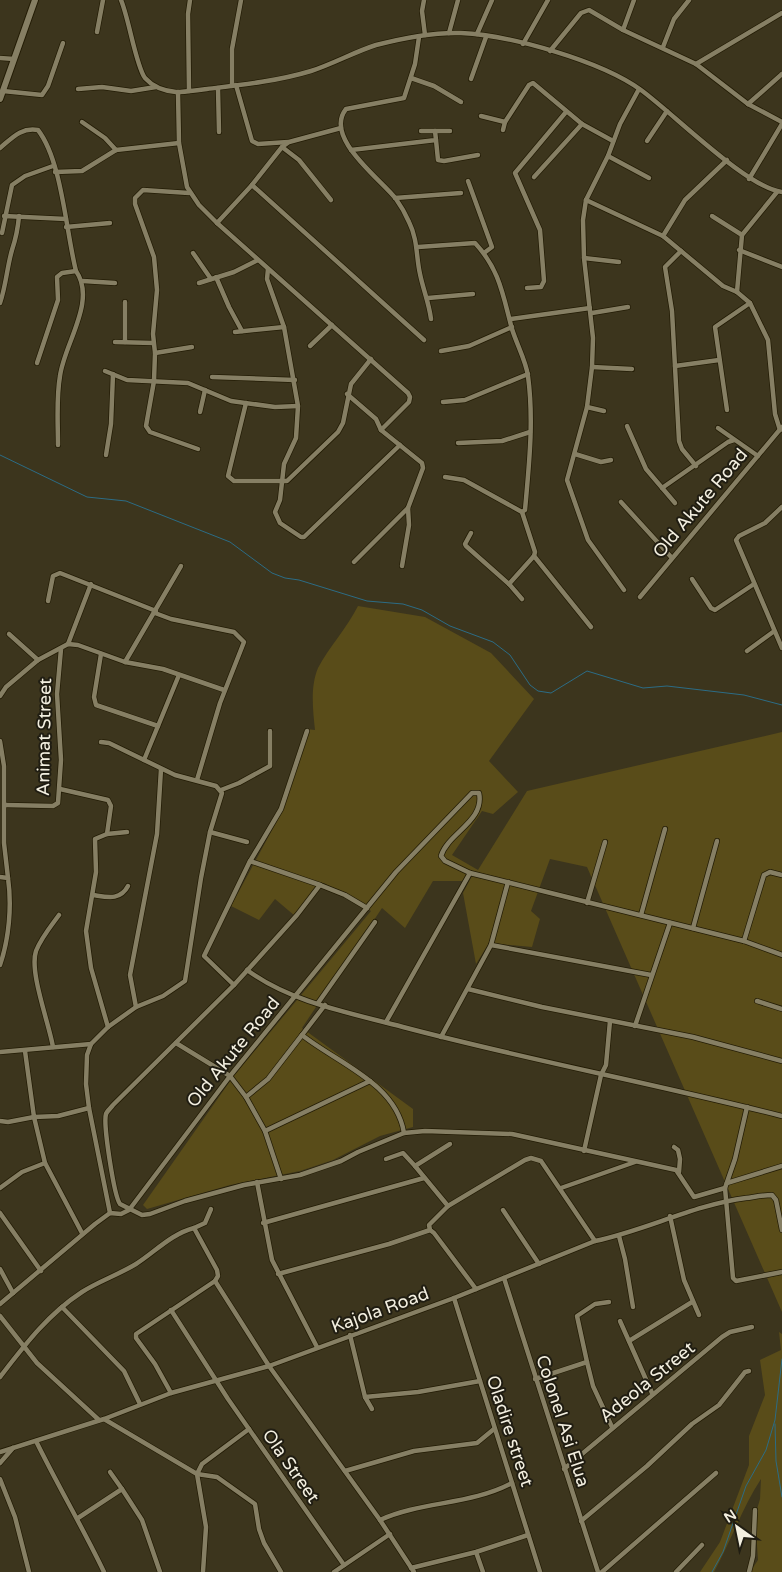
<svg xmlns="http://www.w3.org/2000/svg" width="782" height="1572" font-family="'Varela Round',sans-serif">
	<rect width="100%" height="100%" fill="#3c351d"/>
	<g fill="#594c19">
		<path d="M358,606L425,617L491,653L534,699L489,761L518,792L493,814L482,811L452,855L478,870L527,791L782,732V1312L587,867L550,859L531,911L540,919L532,947L489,943L476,964L463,893L473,874L462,881H433L405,928L382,908L302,1028L413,1109V1127L380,1136L333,1160L300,1171L230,1185L147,1209L143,1205L233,1077L371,911L324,883L295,916L275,899L259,920L231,906L278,819L306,729L315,730C313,710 310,687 318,668C329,647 347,628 358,606Z"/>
		<path d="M779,1332L782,1334V1572H750L758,1560L755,1516L760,1499L761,1479C742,1508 731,1541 714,1572H700L720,1542L749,1465V1436L765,1395L760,1360L781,1350Z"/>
	</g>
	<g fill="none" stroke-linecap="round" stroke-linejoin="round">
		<g stroke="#2c6c85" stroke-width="1">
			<polyline points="0,455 87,497 126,501 230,542 272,573 285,578 299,580 367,601 403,604 422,610 450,626 493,642 510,655 530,685 538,691 551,693 587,671 643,688 667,686 744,695 782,705"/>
			<polyline points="775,1424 776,1461 782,1497"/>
			<polyline points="712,1572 723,1552 746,1486 766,1450 775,1420 782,1359"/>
		</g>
		<g stroke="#231c05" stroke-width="6">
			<g id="minor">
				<path d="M121,0C129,19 136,66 145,78C153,87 165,91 176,92C186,92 197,90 207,89C241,85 278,81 311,71C333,64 354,52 376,45C403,38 433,32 461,33C510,35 601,61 641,90C674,114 747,188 782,192"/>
				<polyline points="424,0 422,11 425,35"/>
				<polyline points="623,30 634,0"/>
				<polyline points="97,32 103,0"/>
				<polyline points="449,33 458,0"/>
				<polyline points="477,34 492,0"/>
				<path d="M419,37L415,64L404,98L346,109C323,138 382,180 396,199C401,206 406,215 409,222C418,240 416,257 420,274C423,289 429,303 431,319"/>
				<polyline points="523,44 548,0"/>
				<polyline points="663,47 674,19 689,0"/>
				<polyline points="550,51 581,13 589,10 623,30 696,64 748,104 782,122"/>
				<polyline points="0,58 14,59"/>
				<polyline points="696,64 782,13"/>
				<polyline points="411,78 434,86 461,102"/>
				<polyline points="471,79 486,37"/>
				<polyline points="236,85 252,141 258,144 288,142"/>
				<polyline points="232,86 232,49 241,0"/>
				<polyline points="218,88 219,132"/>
				<polyline points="78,89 102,87 131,91 156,87"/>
				<polyline points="3,91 42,95 48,86 63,43"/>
				<polyline points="189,91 188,14 190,0"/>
				<polyline points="178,92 179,143 187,187 199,205 217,223 408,393 410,397 409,402 381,430"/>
				<polyline points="748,104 782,74"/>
				<polyline points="481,116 505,122"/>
				<polyline points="82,122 105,138 116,150"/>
				<polyline points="503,130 505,122 529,85 533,83 582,124 613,141"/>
				<polyline points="421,131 450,131"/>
				<polyline points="436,140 438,160 444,161 478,155"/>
				<polyline points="647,141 667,111"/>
				<polyline points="282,147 299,160 331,200"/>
				<path d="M0,148C12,138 21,127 38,130C62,161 66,232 76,271C97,301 64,344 60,376C56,399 58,423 58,445"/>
				<polyline points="351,150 436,140 435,131"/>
				<polyline points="608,156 649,178"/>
				<polyline points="55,172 82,171 116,150 179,143"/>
				<polyline points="534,177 582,124"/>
				<polyline points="749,179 782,124"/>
				<polyline points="468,181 492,247 484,253"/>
				<polyline points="252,185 424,340"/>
				<polyline points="189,193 143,190 135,198 135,204 154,257 157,290 153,334 155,353 154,381 146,426 150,432 198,449"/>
				<polyline points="395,198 461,193"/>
				<polyline points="586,200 663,236 723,286 737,292 750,303 768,340 775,414 780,430"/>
				<polyline points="4,216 66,219"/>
				<polyline points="712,216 742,235"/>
				<polyline points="217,223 252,185 282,147 289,142 341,128"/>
				<polyline points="66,227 110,223"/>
				<polyline points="2,233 12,185 25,176 53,166"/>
				<polyline points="663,236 685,200 727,160"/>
				<path d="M418,247L475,243C500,270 503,296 512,329C517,345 526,361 528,376C534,421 529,465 525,510L522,512"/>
				<polyline points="739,250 782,267"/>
				<polyline points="681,251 665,267 672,311 679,441 682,449 696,466"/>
				<polyline points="193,253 211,279"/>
				<polyline points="584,258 619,262"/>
				<polyline points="268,269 267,279 284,327 298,406 296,438 284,464 280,500 275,512 280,523 301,537 304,537 400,445"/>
				<polyline points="216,277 229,307 242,331"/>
				<polyline points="83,281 115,283"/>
				<polyline points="199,283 234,272 258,260"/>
				<polyline points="527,288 541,287 544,281 540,230 515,173 566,112"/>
				<polyline points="737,292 742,235 777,192"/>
				<polyline points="428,298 473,294"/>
				<polyline points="125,302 125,342"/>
				<path d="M0,303C6,286 7,267 12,250C16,238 18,228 19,216"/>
				<polyline points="592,313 628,307"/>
				<polyline points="511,319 590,308"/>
				<polyline points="235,332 284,327"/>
				<polyline points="115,342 153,343"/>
				<polyline points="310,346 332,325"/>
				<polyline points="441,351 469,346 512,327"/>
				<polyline points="155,353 192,347"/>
				<polyline points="37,363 58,300 57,277 62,273 76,271"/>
				<polyline points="675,366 719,360"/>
				<polyline points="592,367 632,369"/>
				<polyline points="105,371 127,380 188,383 231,401 275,407 298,406"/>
				<polyline points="212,377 295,380"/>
				<polyline points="347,394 376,419 381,430 422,463 423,468 408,508 354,562"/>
				<polyline points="443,402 465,400 528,374"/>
				<polyline points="246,403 228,476 234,481 287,481 338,432 343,423 351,384 371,359"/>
				<polyline points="587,407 604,411"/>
				<polyline points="727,410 715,327 750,303"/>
				<polyline points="200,412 205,390"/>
				<polyline points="627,426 646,469 675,503"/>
				<polyline points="718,428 758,456"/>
				<polyline points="458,443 502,441 530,432"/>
				<polyline points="575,454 601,462 611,460"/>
				<polyline points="106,455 111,424 113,374"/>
				<polyline points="445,477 464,480 522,512 535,552 534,556 591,627"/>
				<polyline points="662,488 728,442 734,440"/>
				<polyline points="621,502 672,558"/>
				<polyline points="782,507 765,523 739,536 736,540 782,648"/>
				<polyline points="471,533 465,544 466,546 509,584 522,599"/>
				<polyline points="402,566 409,525 408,508"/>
				<polyline points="692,579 711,608 715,610 754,584"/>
				<polyline points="509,584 534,556"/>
				<polyline points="624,590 588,540 567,480 587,407 592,367 593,338 584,258 583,220 586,200 608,156 620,124 639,89"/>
				<polyline points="640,597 782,427"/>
				<polyline points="48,601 53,576 60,573 156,611"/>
				<polyline points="155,613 171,619 234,632 244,642 220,703 197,780"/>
				<polyline points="9,634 38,660"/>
				<polyline points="68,644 91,584"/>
				<polyline points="747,651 773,632"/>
				<polyline points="101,654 94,697 96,705 158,726"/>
				<polyline points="125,662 181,566"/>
				<polyline points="0,696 6,687 38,660 68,644 78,645 125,662 163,669 224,690"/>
				<polyline points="0,741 4,766 4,843 8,878"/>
				<polyline points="101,742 109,743 175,775 216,786 222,793 210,832 201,878 185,981 163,996 136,1007 108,1027 91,1044 87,1055 86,1084 89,1108 110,1213"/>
				<polyline points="144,760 179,675"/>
				<polyline points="60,789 108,800 111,806 107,834"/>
				<polyline points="221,790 239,783 270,766 270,731"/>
				<polyline points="6,805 53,806 58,803 61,760 57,694 61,649"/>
				<polyline points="210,832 247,842"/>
				<polyline points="250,861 320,885"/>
				<path d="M0,877L8,878C12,906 9,939 0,965"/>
				<path d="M93,895C107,897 120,901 128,886"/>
				<polyline points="587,903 605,842"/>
				<path d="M367,908L345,895L320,885L297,915L234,985L113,1105C111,1108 107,1111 106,1114C103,1124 114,1196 120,1204L142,1215L150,1214L185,1201L244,1185L300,1175L341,1161L358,1152L404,1133L425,1131L512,1134L676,1170L694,1197L725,1188"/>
				<polyline points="641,915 665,829"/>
				<polyline points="693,928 717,841"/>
				<polyline points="744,941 764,875 770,872 782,875"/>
				<polyline points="491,945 651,975"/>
				<path d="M247,970C292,1003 351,1013 403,1027C528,1060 656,1084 782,1116"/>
				<polyline points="234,985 204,956 249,863 281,809 307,731"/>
				<polyline points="468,989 542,1007 693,1037 782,1061"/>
				<polyline points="757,1001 782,1009"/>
				<polyline points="318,1003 375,922"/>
				<path d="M325,1005L302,1035C337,1063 396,1083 404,1133"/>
				<polyline points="136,1007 130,975 157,834 161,769"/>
				<polyline points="386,1022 470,873"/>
				<polyline points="635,1026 670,923"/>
				<polyline points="108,1027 91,968 86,931 96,872 95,839 107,834 127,832"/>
				<polyline points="441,1037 491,945 508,882"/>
				<polyline points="176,1043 230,1076 246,1097"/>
				<path d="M53,1047C49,1023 29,972 36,951C41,938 51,926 59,915"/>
				<polyline points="25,1051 34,1117 58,1116 89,1108"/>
				<polyline points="0,1052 91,1044"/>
				<polyline points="747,1107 735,1159 725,1188 733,1278 736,1281 782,1272"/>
				<polyline points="0,1121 8,1122 34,1117 45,1163 82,1233"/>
				<polyline points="265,1131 370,1081"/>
				<polyline points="674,1147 678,1150 680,1159 679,1172"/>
				<polyline points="584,1151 601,1075 606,1065 610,1021"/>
				<polyline points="386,1159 403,1153 415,1166"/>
				<polyline points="281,1179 265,1131 246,1097 268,1079 302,1035"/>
				<polyline points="257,1182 272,1260 317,1347"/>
				<polyline points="727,1183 782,1166"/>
				<polyline points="0,1188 22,1172 45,1163"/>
				<polyline points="561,1188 635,1162"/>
				<polyline points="448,1206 415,1166 450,1144"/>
				<polyline points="503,1210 539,1264"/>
				<polyline points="0,1213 41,1271"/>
				<polyline points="670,1216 684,1280 699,1315"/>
				<polyline points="263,1223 424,1178"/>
				<polyline points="194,1228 205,1223 211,1209"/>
				<polyline points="619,1236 625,1259 633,1307"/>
				<polyline points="0,1269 13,1293"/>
				<polyline points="278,1274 389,1244 430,1230"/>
				<polyline points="504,1278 598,1572"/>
				<polyline points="476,1289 434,1233 430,1230 429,1225 448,1206 525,1160 531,1158 541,1161 595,1241"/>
				<polyline points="454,1298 540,1572"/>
				<path d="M0,1304L95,1224L110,1213L121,1214L129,1210L230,1076L396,872L472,793H479C485,821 448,833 441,856L445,861L470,873L744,941L782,955"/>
				<polyline points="62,1307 124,1371 140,1404"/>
				<polyline points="171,1310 228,1399 344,1565"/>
				<polyline points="0,1316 37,1363 99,1420"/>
				<polyline points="620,1321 652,1393"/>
				<polyline points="350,1335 365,1397 372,1409"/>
				<polyline points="629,1341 692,1302"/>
				<polyline points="587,1362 577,1316 595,1304 609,1302"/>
				<path d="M0,1377C24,1346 48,1314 82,1292C99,1281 118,1275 136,1264C155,1252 171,1234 194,1228L217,1270L218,1276L215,1281L269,1366L380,1520L414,1572"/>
				<polyline points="535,1379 587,1362 593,1386 612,1427"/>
				<polyline points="171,1393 155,1364 136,1338 136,1334 215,1281"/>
				<polyline points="365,1397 418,1392 480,1381"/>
				<polyline points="104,1419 197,1474 206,1527 203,1572"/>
				<polyline points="249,1429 202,1464 197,1474 217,1477 255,1504 259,1529 264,1543 281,1572"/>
				<path d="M36,1441C58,1486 83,1528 104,1572"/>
				<path d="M0,1452L104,1419L171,1393L269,1366L454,1298L595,1241C647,1230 693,1205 746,1198C754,1197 764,1195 772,1195L776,1200L782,1230"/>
				<polyline points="0,1463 13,1448"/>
				<polyline points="564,1469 722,1337 730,1332 752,1327"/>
				<polyline points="345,1471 414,1451 477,1443 494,1429"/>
				<polyline points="110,1472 122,1489"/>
				<polyline points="0,1479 15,1517 29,1572"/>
				<polyline points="78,1518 122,1489 142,1520 160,1572"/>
				<path d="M380,1520C422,1501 471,1505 512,1483"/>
				<polyline points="581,1521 647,1466 692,1424 719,1405 745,1372 749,1371"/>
				<polyline points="476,1552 483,1572"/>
				<polyline points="411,1568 476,1552 528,1535"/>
				<polyline points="334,1572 390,1534"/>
				<polyline points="602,1572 716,1473"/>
				<polyline points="676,1572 702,1545"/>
				<polyline points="749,1572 753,1556 755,1510"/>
			</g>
		</g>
		<g stroke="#231c05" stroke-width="8">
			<polyline id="secondary" points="0,99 35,0"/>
		</g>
		<use href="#minor" stroke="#867f64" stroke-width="4.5"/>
		<use href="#secondary" stroke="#867f64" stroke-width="6"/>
	</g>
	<g text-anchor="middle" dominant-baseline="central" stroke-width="4" stroke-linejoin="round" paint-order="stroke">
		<g font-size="18" fill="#f3efe0" stroke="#201d12">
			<text transform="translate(700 503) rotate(-50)">Old Akute Road</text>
			<text transform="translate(44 737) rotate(-89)">Animat Street</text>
			<text transform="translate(233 1052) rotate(-51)">Old Akute Road</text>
			<text transform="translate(380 1310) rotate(-20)">Kajola Road</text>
			<text transform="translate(647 1382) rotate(-39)">Adeola Street</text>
			<text transform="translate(563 1421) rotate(72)">Colonel Asi Elua</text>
			<text transform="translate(510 1431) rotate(72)">Oladire street</text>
			<text transform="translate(291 1466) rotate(55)">Ola Street</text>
		</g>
	</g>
	<g transform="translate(737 1527) rotate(327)" stroke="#201d12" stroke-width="4" paint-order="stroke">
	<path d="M0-4L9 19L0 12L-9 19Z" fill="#f3efe0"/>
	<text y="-8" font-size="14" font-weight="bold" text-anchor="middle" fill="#f3efe0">N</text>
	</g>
</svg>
